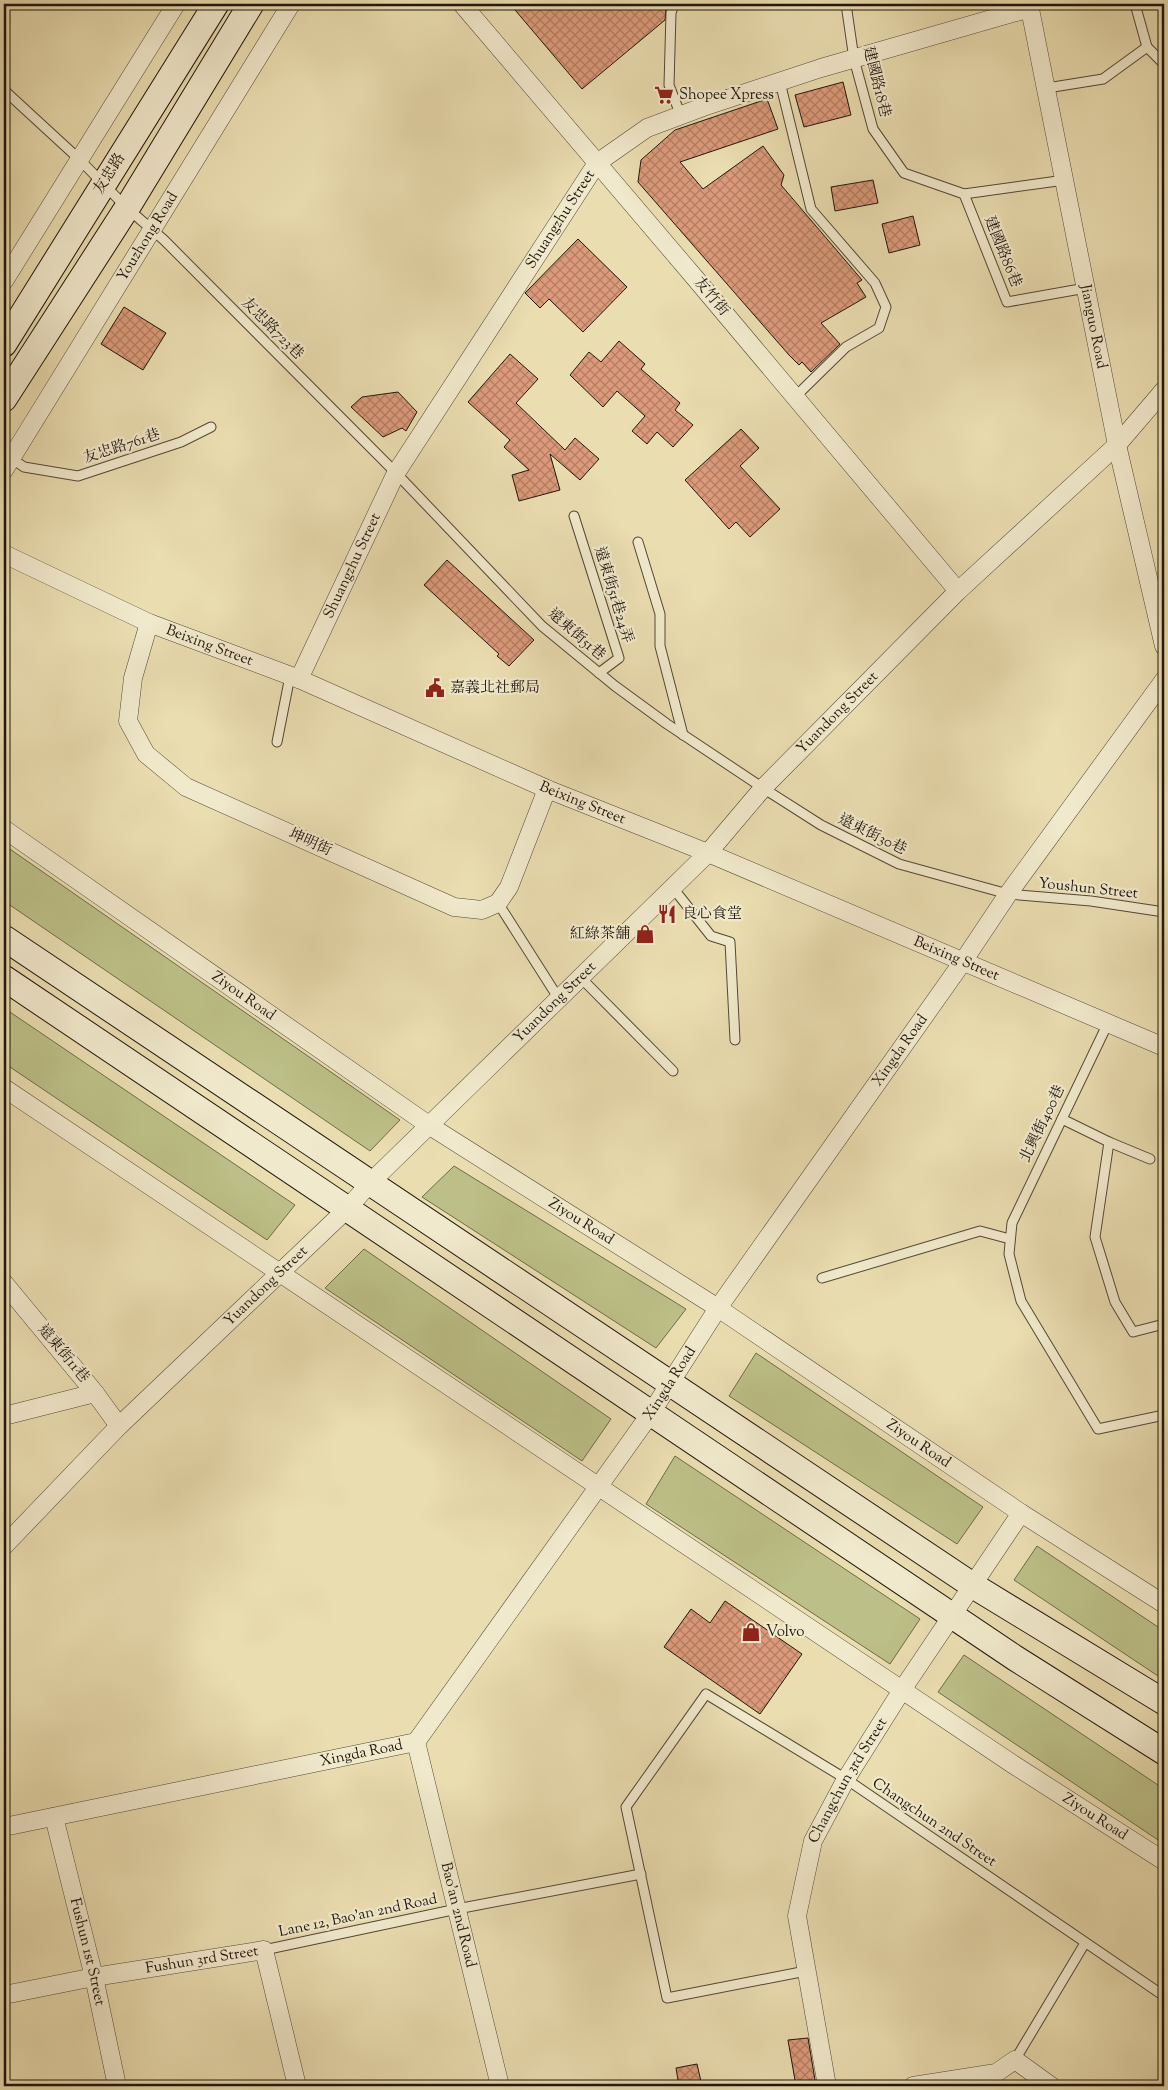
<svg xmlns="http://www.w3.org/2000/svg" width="1168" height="2090" font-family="'Sorts Mill Goudy','Noto Serif TC',serif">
	<defs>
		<pattern id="building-cross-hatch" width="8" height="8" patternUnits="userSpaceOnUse" patternTransform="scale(1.25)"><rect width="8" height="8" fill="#dc9a7a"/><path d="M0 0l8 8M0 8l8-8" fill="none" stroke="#b27d62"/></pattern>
	</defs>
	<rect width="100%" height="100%" fill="#eaddb0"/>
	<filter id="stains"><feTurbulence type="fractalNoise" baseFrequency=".004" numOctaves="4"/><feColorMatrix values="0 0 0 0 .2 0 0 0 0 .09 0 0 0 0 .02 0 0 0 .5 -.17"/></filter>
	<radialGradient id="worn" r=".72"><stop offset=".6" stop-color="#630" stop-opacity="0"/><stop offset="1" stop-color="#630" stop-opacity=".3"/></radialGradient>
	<g fill="#bcbf87" stroke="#6e6a4a">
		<polygon points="4,845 400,1120 370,1151 4,901"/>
		<polygon points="4,1008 295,1205 267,1240 4,1063"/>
		<polygon points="454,1166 686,1309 656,1348 422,1197"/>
		<polygon points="364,1249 611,1419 582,1461 325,1288"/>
		<polygon points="756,1353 983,1507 957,1544 729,1396"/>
		<polygon points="675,1456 920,1619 890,1664 646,1504"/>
		<polygon points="1037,1546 1164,1631 1164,1680 1014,1580"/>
		<polygon points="964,1655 1164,1789 1164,1844 938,1692"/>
	</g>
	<g fill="url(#building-cross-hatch)" stroke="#1f160d">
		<polygon points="510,4 662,4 666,8 665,20 582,89"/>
		<polygon points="843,82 851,115 804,127 795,95"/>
		<polygon points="767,99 778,129 680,162 703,189 763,146 784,175 781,185 862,280 857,283 866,297 821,323 840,344 811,372 802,362 799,365 789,355 638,182 641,160 675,130"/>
		<polygon points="873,180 878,203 835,211 831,187"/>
		<polygon points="913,216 920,245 889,253 882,224"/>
		<polygon points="578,239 627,287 583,332 549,299 540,308 525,293"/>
		<polygon points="124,307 166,333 143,370 101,344"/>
		<polygon points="619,341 645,364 641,369 680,403 675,410 693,425 673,447 657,432 647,444 632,431 645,416 617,391 603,407 570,375 589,352 601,362"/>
		<polygon points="510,354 538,379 516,403 565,450 575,438 599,459 580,480 550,454 560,490 519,501 512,475 529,470 504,447 510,440 468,402"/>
		<polygon points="398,392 417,412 406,431 402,428 383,437 351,407 362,397"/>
		<polygon points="741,429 759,448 740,466 780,509 750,537 736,522 729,529 685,480"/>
		<polygon points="447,560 534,640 509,666 497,656 499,654 424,585"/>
		<polygon points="725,1601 802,1654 760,1714 664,1647 691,1609 710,1623"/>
		<polygon points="808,2038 816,2086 796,2086 788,2040"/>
		<polygon points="697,2064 702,2086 679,2086 676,2068"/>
	</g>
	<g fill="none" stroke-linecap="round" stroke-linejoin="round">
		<g stroke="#524836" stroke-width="11">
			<g id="lane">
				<polyline points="674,4 671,13 669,85 681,116"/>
				<polyline points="846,4 854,59 873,129 904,173 964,194 1065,180"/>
				<polyline points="1135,4 1147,47 1164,64"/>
				<polyline points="780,82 811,209 875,283 886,307 879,328 846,347 795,397"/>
				<polyline points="1047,88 1103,79 1147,47"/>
				<polyline points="4,90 79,159 127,208 164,240 396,473 542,626 615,686 667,724 763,788 821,825 899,864 1008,894 1091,901 1164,912"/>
				<polyline points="964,194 1007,302 1086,288"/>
				<polyline points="11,458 24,467 78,476 181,442 211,427"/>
				<polyline points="574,516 619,658 599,673"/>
				<polyline points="638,542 660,614 660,646 683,735"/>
				<polyline points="277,742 290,676"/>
				<polyline points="673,888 711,936 730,942 735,1040"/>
				<polyline points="498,903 559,999"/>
				<polyline points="581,978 673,1071"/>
				<polyline points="1108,1023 1012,1223 1009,1254 1021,1301 1098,1429 1164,1415"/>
				<polyline points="1062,1119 1109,1142 1095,1237 1115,1302 1133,1332 1164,1324"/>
				<polyline points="1109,1142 1150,1159"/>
				<polyline points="822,1278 980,1231 1010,1239"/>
				<polyline points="264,1950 457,1909 641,1874"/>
				<polyline points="806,1971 667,1998 626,1807 706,1694 846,1779 1164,1996"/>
				<polyline points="1015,2060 1085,1943"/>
			</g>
		</g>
		<g stroke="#524836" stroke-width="19">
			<g id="street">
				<polyline points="462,4 695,278 958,591"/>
				<path id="s1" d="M1029,4L1117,445L1164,646"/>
				<polyline points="4,281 176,4"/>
				<path id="s2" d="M4,470L291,4"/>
				<path id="s3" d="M4,554L149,623L299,679L547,789L708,853L1164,1047"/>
				<polyline points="149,623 133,678 128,721 146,754 186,787 454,907 482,910 498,903 509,887 547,789"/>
				<path id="s4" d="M299,679L396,473L597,163L647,128L703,107L821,68L1030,8"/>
				<path id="s5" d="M4,829L430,1126L718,1308L1021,1513L1164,1604"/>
				<path id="s6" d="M4,1088L1014,1765L1164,1861"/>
				<polyline points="4,1283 95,1393 119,1426"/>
				<polyline points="4,1416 95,1393"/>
				<path id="s7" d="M4,1546L119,1426L347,1209L370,1183L708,853L763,788L958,591L1117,445L1164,390"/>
				<path id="s8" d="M416,1742L500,2086"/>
				<path id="s9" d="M54,1817L94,1977L117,2086"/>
				<path id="s10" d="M4,1827L416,1742L651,1413L718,1308L964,960L1008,894L1164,680"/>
				<path id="s11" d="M4,1995L94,1977L264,1950L297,2086"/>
				<path id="s12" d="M827,2086L797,1916L813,1841L846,1779L902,1690L1021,1513"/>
				<polyline points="913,2086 996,2073 1015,2060 1051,2086"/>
			</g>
		</g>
		<g stroke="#1f160d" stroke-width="27">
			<g id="secondary">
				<polyline points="4,344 216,4"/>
				<polyline points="4,399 127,208 251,4"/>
				<polyline points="4,938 972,1585 1164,1702"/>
				<polyline points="4,978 1015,1658 1164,1752"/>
			</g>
		</g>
		<use href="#lane" stroke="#f1e9cc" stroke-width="9"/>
		<use href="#street" stroke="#f1e9cc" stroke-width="18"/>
		<use href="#secondary" stroke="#f1e9cc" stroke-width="25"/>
	</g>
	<defs>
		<g id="supermarket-bare" transform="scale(1.5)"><path d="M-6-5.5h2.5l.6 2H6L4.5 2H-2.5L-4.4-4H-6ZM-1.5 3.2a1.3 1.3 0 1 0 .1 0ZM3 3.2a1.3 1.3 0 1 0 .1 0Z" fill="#8f2418" stroke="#f1e9cc" stroke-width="2.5" paint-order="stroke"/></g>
		<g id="civic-bare" transform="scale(1.5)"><path d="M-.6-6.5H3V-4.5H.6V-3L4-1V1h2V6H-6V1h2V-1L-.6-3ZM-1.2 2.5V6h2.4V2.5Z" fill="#8f2418" stroke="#f1e9cc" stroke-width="2.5" paint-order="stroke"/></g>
		<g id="restaurant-bare" transform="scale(1.5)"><path d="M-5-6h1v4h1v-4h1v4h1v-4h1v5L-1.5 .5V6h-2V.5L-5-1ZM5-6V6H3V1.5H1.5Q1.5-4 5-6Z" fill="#8f2418" stroke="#f1e9cc" stroke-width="2.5" paint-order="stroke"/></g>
		<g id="shop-bare" transform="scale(1.5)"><path d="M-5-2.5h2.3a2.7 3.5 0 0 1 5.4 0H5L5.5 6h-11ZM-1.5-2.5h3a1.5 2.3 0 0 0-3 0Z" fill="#8f2418" stroke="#f1e9cc" stroke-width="2.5" paint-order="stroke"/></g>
	</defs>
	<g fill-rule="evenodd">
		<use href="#supermarket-bare" x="664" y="95"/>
		<use href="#civic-bare" x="435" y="688"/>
		<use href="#restaurant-bare" x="667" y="914"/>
		<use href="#shop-bare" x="645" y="934"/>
		<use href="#shop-bare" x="751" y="1632"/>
	</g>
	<g text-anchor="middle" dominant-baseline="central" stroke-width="4.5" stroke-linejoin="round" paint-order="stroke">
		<g font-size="15" fill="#1f160d" stroke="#f1e9cc">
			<text transform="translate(876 82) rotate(76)">建國路18巷</text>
			<text transform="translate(110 174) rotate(-58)">友忠路</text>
			<text stroke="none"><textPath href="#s4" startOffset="530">Shuangzhu Street</textPath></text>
			<text stroke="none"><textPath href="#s2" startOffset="274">Youzhong Road</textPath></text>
			<text transform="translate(1002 252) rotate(68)">建國路86巷</text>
			<text transform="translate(711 297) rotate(50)">友竹街</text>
			<text stroke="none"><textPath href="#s1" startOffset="329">Jianguo Road</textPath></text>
			<text transform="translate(272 329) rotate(45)">友忠路723巷</text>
			<text transform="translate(122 447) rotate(-18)">友忠路761巷</text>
			<text stroke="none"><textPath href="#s4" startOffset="125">Shuangzhu Street</textPath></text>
			<text transform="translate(613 595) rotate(73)">遠東街51巷24弄</text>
			<text transform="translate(576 635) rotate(41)">遠東街51巷</text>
			<text stroke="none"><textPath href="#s3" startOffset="225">Beixing Street</textPath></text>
			<text stroke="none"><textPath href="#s7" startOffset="1179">Yuandong Street</textPath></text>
			<text stroke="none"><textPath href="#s3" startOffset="630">Beixing Street</textPath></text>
			<text transform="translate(872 835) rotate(26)">遠東街30巷</text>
			<text transform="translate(310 843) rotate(24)">坤明街</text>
			<text transform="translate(1088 889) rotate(6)">Youshun Street</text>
			<text stroke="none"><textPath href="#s3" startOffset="1035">Beixing Street</textPath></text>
			<text stroke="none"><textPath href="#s5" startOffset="292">Ziyou Road</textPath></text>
			<text stroke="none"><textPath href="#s7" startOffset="774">Yuandong Street</textPath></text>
			<text stroke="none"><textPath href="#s10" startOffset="1265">Xingda Road</textPath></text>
			<text transform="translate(1043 1124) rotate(-64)">北興街400巷</text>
			<text stroke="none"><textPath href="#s5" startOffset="698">Ziyou Road</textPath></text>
			<text stroke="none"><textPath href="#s7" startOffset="369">Yuandong Street</textPath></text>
			<text transform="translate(63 1354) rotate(50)">遠東街11巷</text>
			<text stroke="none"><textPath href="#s10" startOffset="860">Xingda Road</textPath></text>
			<text stroke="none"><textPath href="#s5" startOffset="1102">Ziyou Road</textPath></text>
			<text stroke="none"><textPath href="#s10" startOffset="365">Xingda Road</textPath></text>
			<text stroke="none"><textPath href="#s12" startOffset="319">Changchun 3rd Street</textPath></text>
			<text stroke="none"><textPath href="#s6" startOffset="1312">Ziyou Road</textPath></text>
			<text transform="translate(934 1823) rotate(34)">Changchun 2nd Street</text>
			<text stroke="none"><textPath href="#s8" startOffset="178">Bao'an 2nd Road</textPath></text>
			<text transform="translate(358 1916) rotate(-12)">Lane 12, Bao'an 2nd Road</text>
			<text stroke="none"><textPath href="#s9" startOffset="139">Fushun 1st Street</textPath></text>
			<text stroke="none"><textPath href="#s11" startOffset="201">Fushun 3rd Street</textPath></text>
		</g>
		<g font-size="15" fill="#1f160d" stroke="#f1e9cc" text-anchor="start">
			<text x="679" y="95">Shopee Xpress</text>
			<text x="450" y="688">嘉義北社郵局</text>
			<text x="682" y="914">良心食堂</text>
			<text x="630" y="934" text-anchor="end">紅綠茶舖</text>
			<text x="766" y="1632">Volvo</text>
		</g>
	</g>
	<rect width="1168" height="2090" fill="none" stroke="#eaddb0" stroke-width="20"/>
	<rect x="5" y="5" width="1158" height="2080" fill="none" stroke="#1f160d" stroke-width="2.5"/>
	<rect x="10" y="10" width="1148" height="2070" fill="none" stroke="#1f160d"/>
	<rect width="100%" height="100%" filter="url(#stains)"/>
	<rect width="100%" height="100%" fill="url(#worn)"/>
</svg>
